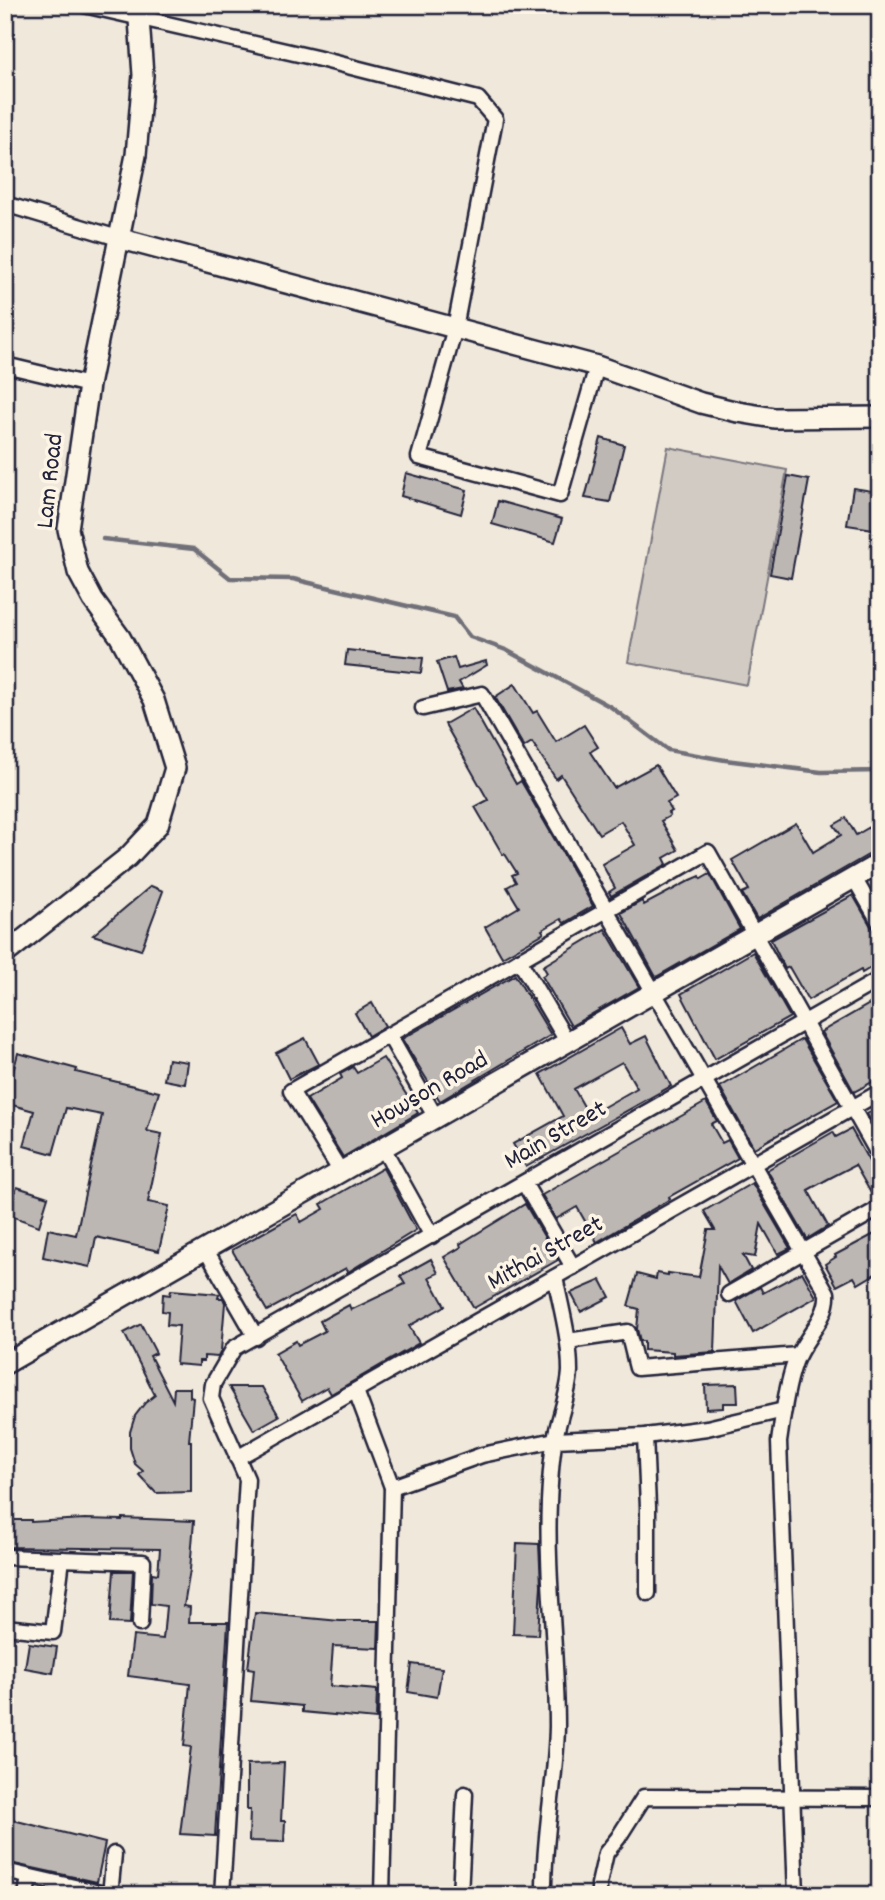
<svg xmlns="http://www.w3.org/2000/svg" width="885" height="1900" font-family="Dekko,sans-serif">
	<rect width="100%" height="100%" fill="#efe8db"/>
	<filter id="ink" filterUnits="userSpaceOnUse"><feTurbulence type="fractalNoise" baseFrequency=".0143" numOctaves="2"/><feDisplacementMap in="SourceGraphic" scale="14" xChannelSelector="R" yChannelSelector="G"/><feConvolveMatrix kernelMatrix="1 2 1 2 8 2 1 2 1" color-interpolation-filters="sRGB"/></filter>
	<g filter="url(#ink)">
		<polygon fill="#d1cbc3" stroke="#7a767f" stroke-width="2" points="668,447 787,470 747,685 628,662"/>
		<g fill="none" stroke-linecap="round" stroke-linejoin="round">
			<polyline stroke="#716f79" stroke-width="4.5" points="103,539 194,549 230,578 293,579 454,617 470,637 506,650 611,707 668,750 725,760 821,772 880,771"/>
		</g>
		<g fill="#bcb7b3" stroke="#22223b" stroke-width="2" fill-rule="evenodd">
			<polygon points="601,438 624,445 610,502 585,498"/>
			<polygon points="406,473 467,490 461,514 401,496"/>
			<polygon points="788,476 809,480 791,578 770,574"/>
			<polygon points="853,488 879,492 880,530 847,525"/>
			<polygon points="498,501 562,519 555,542 492,524"/>
			<polygon points="347,650 423,658 421,673 345,665"/>
			<polygon points="454,657 458,669 486,661 487,665 459,682 463,689 447,692 437,662"/>
			<polygon points="515,684 533,713 537,711 556,742 584,725 598,747 590,752 614,788 656,765 676,798 667,803 672,811 668,813 670,816 661,821 678,850 664,858 667,864 611,896 609,892 615,888 602,864 635,845 621,821 599,834 561,775 556,779 532,742 524,747 495,697"/>
			<polygon points="473,708 516,784 521,781 593,906 564,923 561,919 542,930 544,933 502,957 485,927 519,907 507,887 516,882 512,875 517,873 505,854 503,855 475,807 488,800 445,724"/>
			<polygon points="846,818 856,835 880,821 880,848 757,919 742,893 749,890 732,860 796,823 813,852 841,835 834,825"/>
			<polygon points="710,874 740,929 656,977 621,913 642,901 644,905 691,880 700,876 701,879"/>
			<polygon points="151,886 163,891 141,950 93,935"/>
			<polygon points="853,895 872,928 880,933 880,962 862,973 861,970 808,1000 789,967 785,969 771,940"/>
			<polygon points="605,929 639,987 571,1026 542,976 547,973 543,966"/>
			<polygon points="753,952 790,1017 715,1059 681,994"/>
			<polygon points="515,975 551,1035 440,1101 402,1039"/>
			<polygon points="880,998 880,1078 854,1092 821,1032"/>
			<polygon points="372,1003 385,1026 368,1036 355,1013"/>
			<path d="M621,1028L630,1044L646,1036L671,1086L526,1167L513,1144L563,1116L540,1074ZM622,1062L637,1088L593,1113L590,1108L586,1110L574,1089Z"/>
			<polygon points="305,1038 319,1064 289,1079 276,1053"/>
			<polygon points="802,1039 838,1101 754,1148 720,1087"/>
			<polygon points="18,1053 77,1069 76,1072 159,1092 147,1131 162,1134 148,1202 169,1206 159,1251 96,1237 90,1267 43,1257 48,1229 76,1235 102,1115 66,1108 53,1154 24,1146 34,1111 5,1103"/>
			<polygon points="383,1058 418,1113 343,1157 307,1099 342,1078 340,1074 353,1067 357,1073"/>
			<polygon points="168,1059 188,1062 185,1084 164,1080"/>
			<polygon points="706,1102 717,1121 711,1124 722,1143 728,1140 738,1158 669,1197 670,1199 597,1242 577,1207 556,1219 542,1195"/>
			<polygon points="880,1106 880,1137 867,1114"/>
			<polygon points="851,1129 880,1181 880,1198 875,1200 855,1165 828,1179 808,1190 828,1226 807,1239 767,1170 833,1132 836,1137"/>
			<polygon points="383,1168 416,1230 348,1272 346,1268 267,1311 232,1250 297,1214 301,1222 324,1209 321,1204"/>
			<polygon points="752,1183 790,1248 778,1254 761,1224 755,1257 743,1255 751,1270 728,1284 718,1266 715,1352 673,1355 673,1352 644,1350 644,1341 640,1341 637,1329 639,1309 628,1306 637,1274 656,1279 657,1273 668,1275 668,1273 699,1277 708,1230 715,1230 704,1211"/>
			<polygon points="17,1187 48,1197 39,1226 8,1215"/>
			<polygon points="525,1204 558,1260 474,1308 444,1257 461,1247 460,1244"/>
			<polygon points="880,1231 880,1271 858,1284 854,1277 837,1286 825,1264 836,1257 835,1255"/>
			<polygon points="431,1259 438,1273 429,1277 445,1306 409,1326 419,1343 331,1394 327,1387 302,1401 275,1353 296,1341 298,1345 325,1331 320,1321 349,1305 351,1310 405,1284 400,1276"/>
			<polygon points="802,1272 816,1297 753,1333 736,1301 760,1287 763,1293"/>
			<polygon points="601,1280 610,1297 581,1312 571,1293"/>
			<polygon points="171,1290 219,1294 218,1298 223,1298 225,1303 221,1351 218,1357 204,1356 204,1361 199,1361 199,1366 176,1364 179,1326 167,1325 168,1312 162,1311 163,1294 170,1295"/>
			<polygon points="141,1324 156,1353 150,1356 173,1401 174,1388 190,1388 190,1397 193,1398 189,1441 191,1441 191,1492 156,1493 139,1475 143,1471 135,1464 130,1448 130,1432 135,1416 145,1403 155,1395 124,1333"/>
			<polygon points="737,1384 738,1403 723,1403 723,1408 706,1409 705,1385"/>
			<polygon points="229,1387 262,1387 279,1416 254,1430"/>
			<polygon points="122,1518 194,1521 190,1570 184,1606 190,1607 189,1622 228,1622 215,1836 180,1834 191,1747 184,1746 190,1684 128,1676 133,1636 163,1639 166,1606 151,1604 152,1573 158,1574 160,1549 5,1547 5,1520 31,1520 31,1522 85,1519 122,1520"/>
			<polygon points="517,1543 539,1544 541,1585 538,1635 513,1634"/>
			<polygon points="114,1571 133,1571 130,1624 110,1623"/>
			<polygon points="255,1613 340,1621 379,1621 378,1648 333,1646 330,1686 377,1690 376,1719 302,1712 302,1706 251,1701 254,1669 248,1668"/>
			<polygon points="29,1643 57,1647 53,1673 25,1668"/>
			<polygon points="412,1664 442,1668 437,1697 408,1692"/>
			<polygon points="284,1763 281,1821 285,1821 284,1842 249,1841 250,1810 247,1810 247,1764"/>
			<polygon points="5,1818 105,1843 97,1882 5,1862"/>
		</g>
		<g fill="none" stroke-linecap="round" stroke-linejoin="round">
			<g stroke="#22223b" stroke-width="19">
				<g id="street">
					<polyline points="84,5 316,58 478,99 495,119 455,328 419,457 560,495 597,366"/>
					<polyline points="5,204 118,238"/>
					<polyline points="5,365 89,385"/>
					<path d="M423,708L482,694L827,1293C829,1318 803,1339 795,1362C786,1388 783,1415 779,1442L796,1895"/>
					<polyline points="854,878 880,923"/>
					<polyline points="519,960 568,1043"/>
					<polyline points="389,1035 436,1118"/>
					<polyline points="383,1148 432,1236"/>
					<polyline points="341,1172 291,1091 708,852 880,1157"/>
					<polyline points="524,1183 573,1267"/>
					<polyline points="206,1250 256,1337"/>
					<polyline points="729,1294 880,1208"/>
					<polyline points="568,1341 628,1332 637,1368 798,1355"/>
					<polyline points="356,1391 392,1487 382,1895"/>
					<polyline points="645,1436 648,1507 648,1593"/>
					<polyline points="237,1458 880,1092"/>
					<polyline points="392,1487 482,1455 555,1440 645,1436 707,1428 784,1410"/>
					<polyline points="5,1557 143,1562 140,1624"/>
					<polyline points="5,1627 53,1632 62,1559"/>
					<polyline points="5,1871 109,1895"/>
					<polyline points="26,1895 29,1877"/>
					<polyline points="110,1895 114,1854"/>
					<polyline points="222,1895 247,1479 211,1398 213,1384 234,1348 880,979"/>
					<polyline points="460,1895 465,1794"/>
					<path d="M544,1895C543,1838 556,1783 557,1726C557,1651 546,1577 549,1502C550,1482 551,1459 555,1439C559,1416 569,1394 570,1371C570,1339 561,1308 555,1277"/>
					<polyline points="599,1895 599,1884 606,1853 618,1838 644,1797 880,1798"/>
				</g>
			</g>
			<g stroke="#22223b" stroke-width="24">
				<g id="secondary">
					<polyline points="118,238 597,366 701,403 738,412 774,418 880,417"/>
					<polyline points="5,954 128,857 158,825 175,768 154,700 120,637 93,600 78,572 68,529 89,385 136,155 143,75 138,5"/>
					<polyline points="5,1364 880,863"/>
				</g>
			</g>
			<use href="#street" stroke="#fcf5e5" stroke-width="14"/>
			<use href="#secondary" stroke="#fcf5e5" stroke-width="19"/>
		</g>
	</g>
	<g text-anchor="middle" dominant-baseline="central" stroke-width="7" stroke-linejoin="round" paint-order="stroke">
		<g font-size="26" fill="#22223b" stroke="#fcf5e5">
			<text transform="translate(51 481) rotate(-84)">Lam Road</text>
			<text transform="translate(430 1091) rotate(-30)">Howson Road</text>
			<text transform="translate(556 1136) rotate(-30)">Main Street</text>
			<text transform="translate(546 1254) rotate(-29)">Mithai Street</text>
		</g>
	</g>
	<rect width="885" height="1900" fill="none" stroke="#fcf5e5" stroke-width="28"/>
	<rect x="14" y="14" width="857" height="1872" fill="none" stroke="#22223b" stroke-width="2.5" filter="url(#ink)"/>
</svg>
